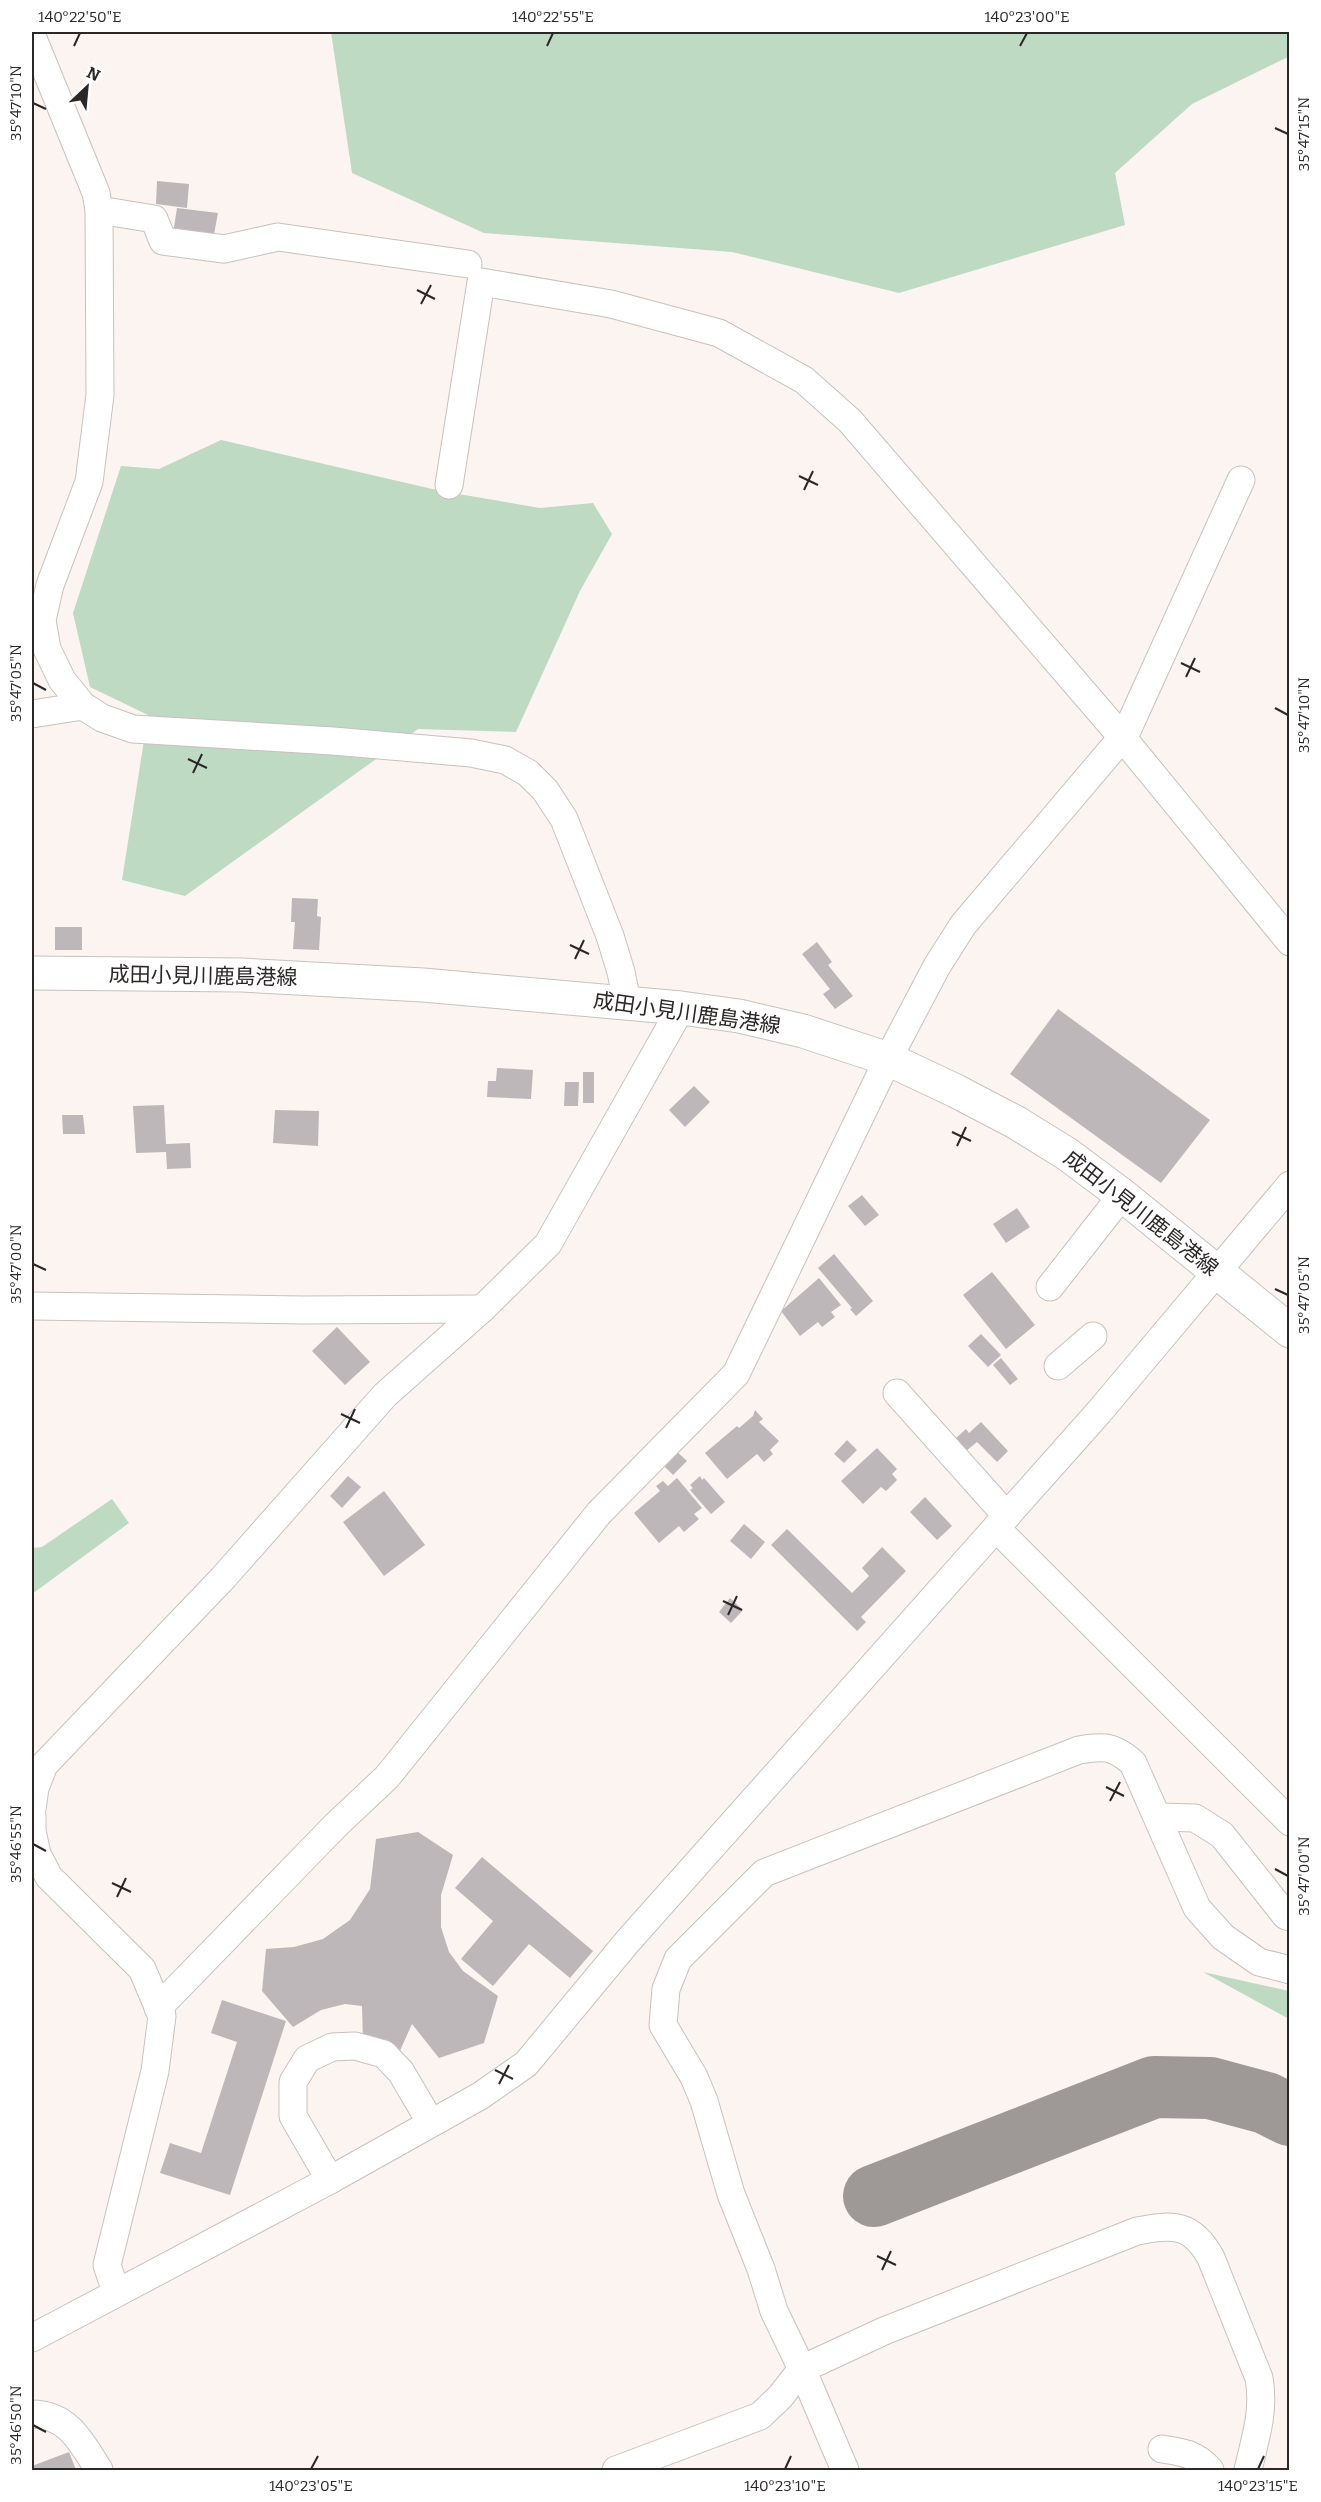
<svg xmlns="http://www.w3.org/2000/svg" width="1321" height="2502" font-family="Bitter,'Noto Sans JP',serif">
	<rect width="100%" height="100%" fill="#fbf4f1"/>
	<g fill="#bedac3">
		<polygon points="331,32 1289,32 1290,56 1192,104 1115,173 1125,225 899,293 732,252 484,233 352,173"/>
		<polygon points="221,440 441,491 540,508 593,503 612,534 580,591 516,732 418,729 185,896 122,880 148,715 90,687 73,613 121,466 159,469"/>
		<polygon points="112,1499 129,1523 32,1594 32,1548 42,1547"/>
		<polygon points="1203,1972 1289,1991 1289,2019"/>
	</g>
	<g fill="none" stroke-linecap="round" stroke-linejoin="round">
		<polyline stroke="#9e9896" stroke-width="62" points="874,2196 1154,2087 1210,2088 1266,2103 1290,2115"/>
	</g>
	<g fill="#beb7b9">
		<polygon points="157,181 189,184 187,208 156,204"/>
		<polygon points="177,208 218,213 212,245 172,240"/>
		<polygon points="292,898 318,899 317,916 321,917 319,950 293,949 295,922 291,922"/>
		<rect x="55" y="927" width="27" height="23"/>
		<polygon points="817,942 832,962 828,965 853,996 835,1009 823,994 830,989 802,954"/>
		<polygon points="1058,1009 1210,1120 1161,1183 1010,1074"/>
		<polygon points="497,1068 533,1070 531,1099 487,1097 488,1081 496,1081"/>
		<rect x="583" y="1072" width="11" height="31"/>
		<polygon points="565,1082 579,1082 578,1106 564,1106"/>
		<polygon points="694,1086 710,1102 685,1127 669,1110"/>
		<polygon points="164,1105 166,1144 190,1143 191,1168 167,1169 166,1152 136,1153 133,1106"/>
		<polygon points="275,1110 319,1111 318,1146 273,1143"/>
		<polygon points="62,1115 83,1115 85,1134 63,1134"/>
		<polygon points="862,1195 879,1215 865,1226 848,1206"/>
		<polygon points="1017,1208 1030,1227 1006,1243 993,1224"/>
		<polygon points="834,1254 873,1301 856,1316 850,1309 852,1308 818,1268"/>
		<polygon points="992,1272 1035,1325 1006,1349 963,1295"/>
		<polygon points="819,1278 841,1305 831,1312 835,1317 822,1327 818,1322 800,1336 781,1311"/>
		<polygon points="337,1327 370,1362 345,1385 312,1351"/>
		<polygon points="981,1334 1001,1355 988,1367 968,1346"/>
		<polygon points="1001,1358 1018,1379 1010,1385 993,1365"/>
		<polygon points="755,1410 763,1419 759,1422 779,1441 770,1450 773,1454 764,1462 757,1454 727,1479 705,1453 737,1426 739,1428 753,1416"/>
		<polygon points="981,1422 1008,1451 997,1462 977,1442 966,1451 955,1439 966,1429 969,1433"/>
		<polygon points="847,1440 857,1450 844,1463 834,1454"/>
		<polygon points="673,1448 687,1461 673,1475 659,1461"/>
		<polygon points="877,1448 897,1469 892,1474 897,1480 886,1491 881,1487 863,1504 841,1481"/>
		<polygon points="348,1476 361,1487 342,1508 330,1496"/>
		<polygon points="700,1476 702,1480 704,1478 725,1502 711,1514 690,1490 693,1488 690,1485"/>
		<polygon points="677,1478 702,1508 694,1514 699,1519 684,1532 679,1526 659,1543 634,1513 660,1491 656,1486 663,1481 668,1486"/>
		<polygon points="384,1491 425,1545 384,1576 343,1522"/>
		<polygon points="925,1497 952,1526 937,1540 910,1512"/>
		<polygon points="744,1524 765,1542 751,1559 730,1541"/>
		<polygon points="787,1529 852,1593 869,1576 862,1568 882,1547 906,1571 861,1617 866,1622 857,1631 771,1545"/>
		<polygon points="730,1598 743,1610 731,1623 719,1612"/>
		<polygon points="418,1832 453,1855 441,1895 441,1927 449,1952 463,1971 498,1996 484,2043 439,2058 412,2024 398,2055 363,2043 362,2006 345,2004 321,2010 293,2027 262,1991 266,1949 294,1947 323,1939 350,1920 370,1889 376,1839"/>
		<polygon points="482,1857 593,1951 570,1978 529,1944 493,1986 461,1959 493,1921 455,1888"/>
		<polygon points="222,2000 286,2021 230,2195 160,2173 170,2143 201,2153 237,2042 211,2033"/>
		<polygon points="69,2452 76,2470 32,2470 32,2466"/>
	</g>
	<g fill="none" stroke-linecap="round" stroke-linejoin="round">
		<g stroke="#c8c1be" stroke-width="29">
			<g id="minor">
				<polyline points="32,36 76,144 96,193 99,210 100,395 89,482 50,585 42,620 47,649 62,680 83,706 102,718 133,729 333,741 471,753 505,760 528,773 545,790 564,819 610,936 621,972 627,1002"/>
				<polyline points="99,210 154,219 163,241 224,249 278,237 468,264"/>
				<polyline points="449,485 481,282 611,304 719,333 804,380 850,421 1122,737 1290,942"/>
				<polyline points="32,714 83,706"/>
				<polyline points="1050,1287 1122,1195"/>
				<polyline points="32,1306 303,1310 482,1309"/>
				<polyline points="1058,1366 1093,1336"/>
				<polyline points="897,1393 1007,1516"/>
				<polyline points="996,1528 1290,1822"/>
				<polyline points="32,1809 35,1788 44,1765 223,1578 385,1395 482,1309 548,1244 681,1008"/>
				<polyline points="32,1816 32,1831 37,1854 49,1877 142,1969 162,2016 155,2071 107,2265 116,2292"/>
				<polyline points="1158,1817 1195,1818 1222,1835 1286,1916 1290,1917"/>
				<polyline points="158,2008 336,1825 387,1777 599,1513 736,1374 888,1059 937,966 963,925 1126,733 1241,480"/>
				<polyline points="330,2180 293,2116 293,2082 307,2059 332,2047 355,2046 384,2054 401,2072 431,2123"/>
				<polyline points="32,2338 330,2180 480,2096 526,2064 628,1941 1099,1412 1290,1185"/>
				<path d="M32,2414C68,2414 82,2443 99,2470"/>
				<path d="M1162,2449C1183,2452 1196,2454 1210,2470"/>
				<path d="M616,2470L760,2416L780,2397L802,2369L884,2331L1137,2231C1173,2224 1192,2223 1211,2258L1259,2378C1265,2411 1255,2439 1248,2470"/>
				<path d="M845,2470L802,2369L774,2311L761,2269L731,2194L704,2101L694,2077L663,2025L666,1989L678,1959L764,1873L1079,1750C1103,1746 1113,1745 1133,1763L1197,1908L1223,1937L1259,1962L1290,1970"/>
			</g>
		</g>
		<g stroke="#c8c1be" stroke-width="35">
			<polyline id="major" points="32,973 242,975 423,985 681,1008 739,1016 803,1031 888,1059 956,1091 1017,1123 1067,1154 1122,1195 1290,1331"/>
		</g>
		<use href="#minor" stroke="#fff" stroke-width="27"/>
		<use href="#major" stroke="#fff" stroke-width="33"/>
	</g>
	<path fill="none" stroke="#2a2726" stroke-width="2" d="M74,46L80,33M547,46L553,33M1020,46L1027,33M33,103L46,109M1275,128L1288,134M417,290L435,299M421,304L431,285M799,476L818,485M804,490L813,471M1181,663L1200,672M1186,677L1195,658M33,683L46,690M1275,708L1288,715M188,759L207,768M193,773L202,754M570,945L589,954M575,959L584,940M952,1132L971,1141M957,1146L966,1127M33,1264L46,1270M1275,1289L1288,1295M341,1414L360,1423M346,1428L355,1409M723,1601L742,1610M728,1615L737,1596M1106,1787L1124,1796M1110,1801L1120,1782M33,1844L46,1851M1275,1869L1288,1876M112,1883L131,1892M117,1897L126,1878M495,2070L513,2079M499,2084L509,2065M877,2256L896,2265M882,2270L891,2251M33,2425L46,2432M311,2469L318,2456M785,2469L791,2456M1258,2469L1264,2456"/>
	<g text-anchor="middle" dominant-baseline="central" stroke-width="6" stroke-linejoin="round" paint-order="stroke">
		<g font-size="21" fill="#2a2726" stroke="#fff">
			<text transform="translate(203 976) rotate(1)">成田小見川鹿島港線</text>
			<text transform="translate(687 1013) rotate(8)">成田小見川鹿島港線</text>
			<text transform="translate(1141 1213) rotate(38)">成田小見川鹿島港線</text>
		</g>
	</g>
	<rect width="1321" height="2502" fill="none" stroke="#ffffff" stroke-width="66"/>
	<g transform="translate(87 87) rotate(26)" stroke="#ffffff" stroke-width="4.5" paint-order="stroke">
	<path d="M0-4.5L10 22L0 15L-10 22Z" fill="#2a2726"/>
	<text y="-9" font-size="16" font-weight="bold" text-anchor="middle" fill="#2a2726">N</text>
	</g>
	<rect x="33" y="33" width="1255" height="2436" fill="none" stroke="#2a2726" stroke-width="2"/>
	<g font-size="15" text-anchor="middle" fill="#2a2726">
		<text x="80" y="22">140°22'50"E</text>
		<text x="553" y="22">140°22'55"E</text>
		<text x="1027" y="22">140°23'00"E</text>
		<text transform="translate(16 103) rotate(-90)" y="5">35°47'10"N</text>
		<text transform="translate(1304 134) rotate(-90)" y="5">35°47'15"N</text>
		<text transform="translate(16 683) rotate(-90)" y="5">35°47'05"N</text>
		<text transform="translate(1304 715) rotate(-90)" y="5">35°47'10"N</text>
		<text transform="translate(16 1264) rotate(-90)" y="5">35°47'00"N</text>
		<text transform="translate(1304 1295) rotate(-90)" y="5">35°47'05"N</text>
		<text transform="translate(16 1844) rotate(-90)" y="5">35°46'55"N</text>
		<text transform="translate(1304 1876) rotate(-90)" y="5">35°47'00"N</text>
		<text transform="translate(16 2425) rotate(-90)" y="5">35°46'50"N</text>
		<text x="311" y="2491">140°23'05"E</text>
		<text x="785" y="2491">140°23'10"E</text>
		<text x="1258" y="2491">140°23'15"E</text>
	</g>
</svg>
